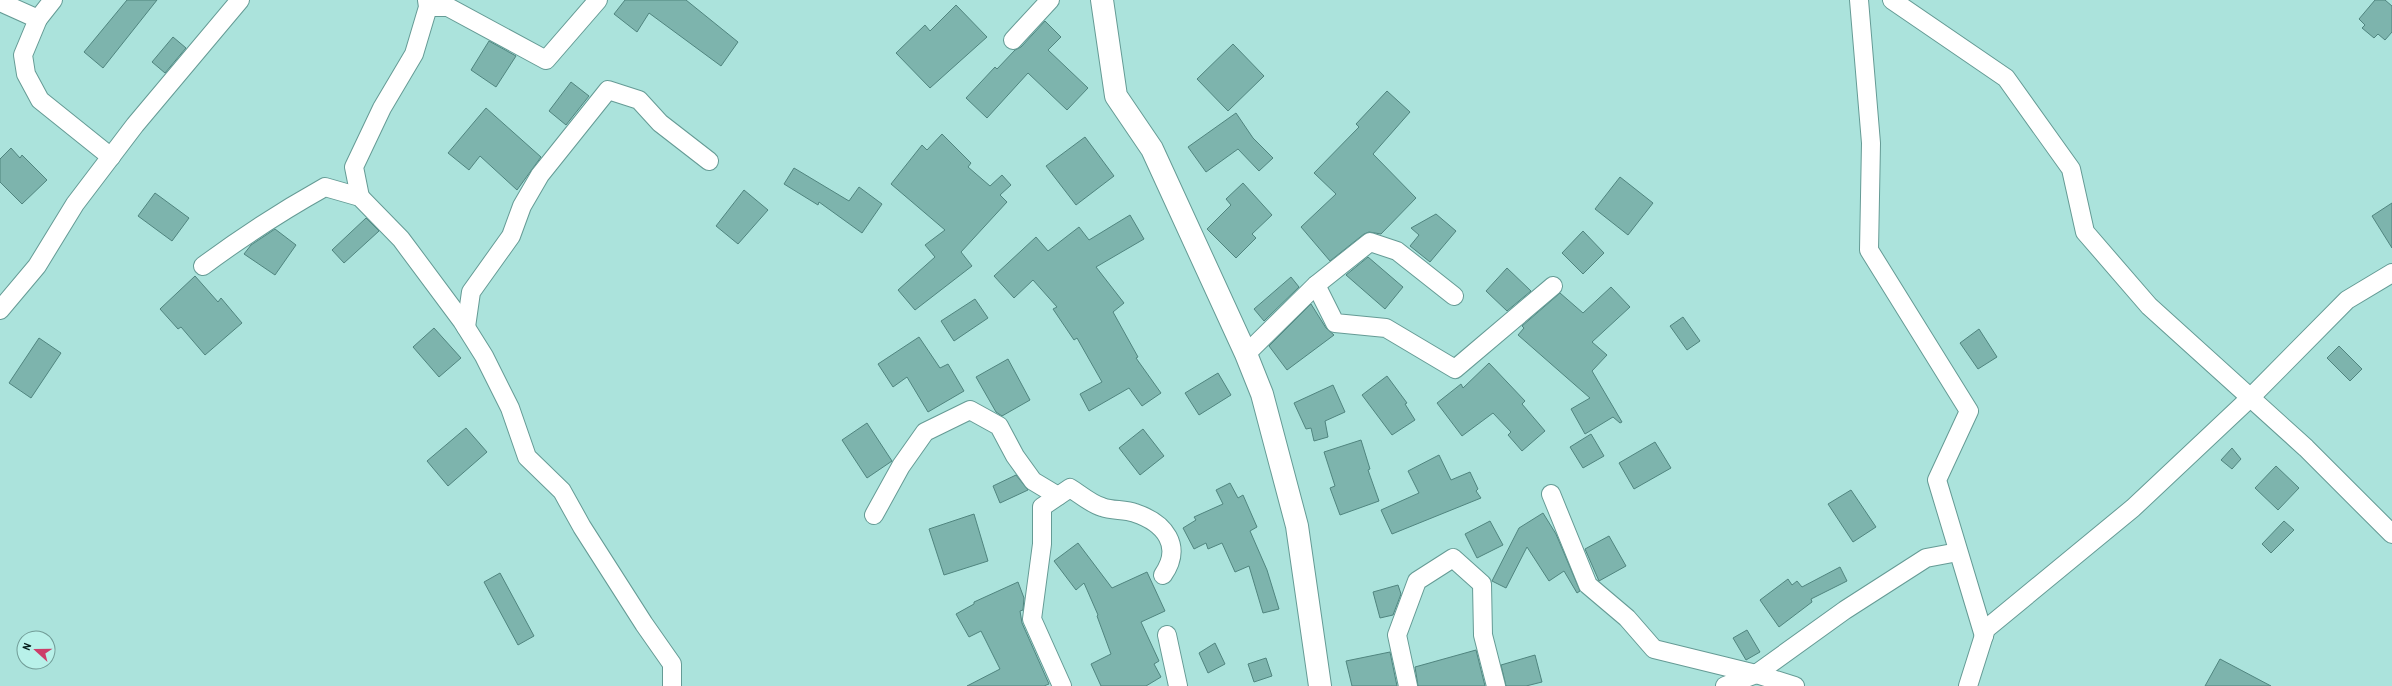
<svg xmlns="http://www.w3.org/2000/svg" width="2392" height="686" font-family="'Archivo Narrow',sans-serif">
	<rect width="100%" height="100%" fill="#abe3dc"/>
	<g fill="#7db4ad" stroke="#50857f">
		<polygon points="127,0 157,0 103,68 84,52"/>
		<polygon points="625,0 686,0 738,42 721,66 649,13 637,32 614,14"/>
		<polygon points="2375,0 2385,0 2392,6 2392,32 2385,40 2378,34 2374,38 2362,28 2365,25 2359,19"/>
		<polygon points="956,5 987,37 930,88 896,53 925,25 930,31"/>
		<polygon points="1045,21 1061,37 1048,50 1088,88 1067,110 1028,73 987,118 966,98 995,67 997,69 1015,50 1021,47"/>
		<polygon points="173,37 186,48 165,73 152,62"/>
		<polygon points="489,41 516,56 496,87 471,70"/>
		<polygon points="1233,44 1264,76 1228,111 1197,79"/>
		<polygon points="571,82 589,96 566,125 549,111"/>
		<polygon points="1387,91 1410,112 1373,154 1416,198 1381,234 1369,232 1364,234 1330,261 1301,227 1336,194 1314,173 1359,127 1356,124"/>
		<polygon points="486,108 541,157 517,190 480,156 469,170 448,153"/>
		<polygon points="1236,113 1253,138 1273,158 1259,171 1238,149 1206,172 1188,147"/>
		<polygon points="942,134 971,163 968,167 990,186 1002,175 1011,185 1000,195 1007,202 961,252 972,266 915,310 898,290 935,257 925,245 945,230 891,184 922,145 927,150"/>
		<polygon points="1085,137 1114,176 1076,205 1046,166"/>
		<polygon points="11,148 20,158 22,155 47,180 22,204 0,182 0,159"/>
		<polygon points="794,168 849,201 859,187 882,204 862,233 819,202 818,205 784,184"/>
		<polygon points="1620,177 1653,203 1628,235 1595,209"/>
		<polygon points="1243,183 1272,215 1252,234 1256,238 1236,258 1207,229 1231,205 1226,199"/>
		<polygon points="744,190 768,210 738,244 716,226"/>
		<polygon points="155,193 189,218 172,241 138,216"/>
		<polygon points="2392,203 2392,248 2372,216"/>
		<polygon points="1436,214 1456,231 1430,262 1410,246 1419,235 1411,228"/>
		<polygon points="1130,215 1144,239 1096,267 1124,303 1113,312 1138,357 1136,358 1161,393 1142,406 1129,388 1089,411 1080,394 1102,382 1077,338 1074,340 1053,309 1057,307 1033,280 1014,298 994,276 1036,237 1048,251 1079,227 1089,240"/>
		<polygon points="366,218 379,231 344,263 332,250"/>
		<polygon points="275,229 296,245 275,275 244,254 251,245"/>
		<polygon points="1583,231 1604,253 1583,274 1562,253"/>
		<polygon points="1368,257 1403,287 1385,309 1346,275"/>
		<polygon points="1507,268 1531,291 1507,311 1486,291"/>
		<polygon points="195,276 218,302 221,298 242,323 205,355 181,327 178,329 160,309"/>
		<polygon points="1291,277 1299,287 1264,321 1254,309"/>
		<polygon points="1611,287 1630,307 1592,342 1607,355 1592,371 1622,422 1620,423 1613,417 1585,434 1571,409 1590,398 1518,335 1524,328 1522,326 1560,293 1583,313"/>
		<polygon points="975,299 988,318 954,341 941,321"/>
		<polygon points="1311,304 1326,328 1334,335 1287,370 1269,346"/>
		<polygon points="1683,317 1700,341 1687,350 1670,326"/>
		<polygon points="434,328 461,358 439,377 413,347"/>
		<polygon points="1979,329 1997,357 1978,369 1960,343"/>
		<polygon points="919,337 940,368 948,364 964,391 928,412 907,377 893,387 878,364"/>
		<polygon points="39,338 61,353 31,398 9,383"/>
		<polygon points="2339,346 2362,369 2350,381 2327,358"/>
		<polygon points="1008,359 1030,400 1002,416 996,412 976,377"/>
		<polygon points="1489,363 1525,401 1522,404 1545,431 1522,451 1508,435 1511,432 1493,413 1462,436 1437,403 1461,384 1463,388"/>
		<polygon points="1218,373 1231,395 1199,415 1185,393"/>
		<polygon points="1387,376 1407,403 1405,404 1415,420 1392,435 1362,395"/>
		<polygon points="1333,385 1345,412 1325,421 1328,437 1314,441 1311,428 1306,429 1294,403"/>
		<polygon points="867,423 892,461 867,478 842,440"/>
		<polygon points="466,428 487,452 448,486 427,461"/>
		<polygon points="1143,429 1164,456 1140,475 1119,448"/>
		<polygon points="1591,434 1604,456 1583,468 1570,447"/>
		<polygon points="1361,440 1370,469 1368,470 1379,501 1340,515 1330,488 1335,486 1324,452"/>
		<polygon points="1655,442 1671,468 1634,489 1619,463"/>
		<polygon points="2232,448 2241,459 2232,469 2221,460"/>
		<polygon points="1439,455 1451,480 1470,472 1478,489 1476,491 1481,498 1392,534 1381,510 1419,493 1408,471"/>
		<polygon points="2276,466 2299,488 2278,510 2255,488"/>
		<polygon points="1016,475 1028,490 1000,503 993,486"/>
		<polygon points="1230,483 1238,498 1243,495 1257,527 1250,531 1267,570 1279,609 1263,613 1249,566 1235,572 1222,543 1208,549 1206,543 1194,549 1183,528 1196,520 1194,517 1223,504 1216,490"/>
		<polygon points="1851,490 1876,527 1853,542 1828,504"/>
		<polygon points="1543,513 1556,534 1580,591 1577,593 1564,571 1549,581 1527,547 1506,588 1492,581 1519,528"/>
		<polygon points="974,514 988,561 944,575 929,529"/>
		<polygon points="1490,521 1503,545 1477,558 1465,534"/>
		<polygon points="2284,521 2294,530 2271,553 2262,544"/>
		<polygon points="1609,536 1626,566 1599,581 1585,549"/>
		<polygon points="1078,543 1112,588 1147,572 1165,611 1141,622 1159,661 1154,664 1161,677 1146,686 1101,686 1091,664 1111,654 1097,616 1098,615 1084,583 1076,590 1054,561"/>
		<polygon points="1840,567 1847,581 1811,599 1812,602 1779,627 1760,600 1788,579 1792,585 1797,581 1802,587"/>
		<polygon points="500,573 534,636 518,645 484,582"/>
		<polygon points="1018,582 1024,598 1023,610 1020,611 1022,623 1049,684 1044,686 967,686 1000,669 981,631 969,637 956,614 974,604 974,602"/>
		<polygon points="1398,585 1401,594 1393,615 1380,618 1373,592"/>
		<polygon points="1747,630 1760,652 1746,660 1733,638"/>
		<polygon points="1215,643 1225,664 1208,673 1199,653"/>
		<polygon points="1476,650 1485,686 1418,686 1415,667"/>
		<polygon points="1390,652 1397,686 1352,686 1346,661"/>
		<polygon points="1535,655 1542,682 1526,686 1506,686 1501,665"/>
		<polygon points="1266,658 1272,676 1254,682 1248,664"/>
		<polygon points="2220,659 2271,686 2205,686"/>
	</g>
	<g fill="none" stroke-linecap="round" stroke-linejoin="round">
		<g stroke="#659b95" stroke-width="20">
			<g id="minor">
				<polyline points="1859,0 1871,143 1869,250 1969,411 1937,480 1984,636"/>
				<polyline points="1892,0 2006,78 2071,169 2085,232 2149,306 2306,448 2392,534"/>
				<polyline points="0,2 38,19 53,0"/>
				<polyline points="428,7 448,7 546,60 598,0"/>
				<polyline points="38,19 23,55 26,74 40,100 111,157"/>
				<polyline points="1013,40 1050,0"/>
				<polyline points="360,197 354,167 382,108 414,54 428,7 427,0"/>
				<path d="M203,266C242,237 282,211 325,187L360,197L401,239L462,321L484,356L510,408L527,457L562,491L582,527L644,624L672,664V686"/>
				<polyline points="1316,285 1335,323 1386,328 1455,369 1553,286"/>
				<polyline points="0,310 37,266 75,204 135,125 240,0"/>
				<polyline points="466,327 471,292 511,236 522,206 540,175 608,90 639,100 660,123 709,161"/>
				<polyline points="1246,354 1316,285 1370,242 1397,251 1454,296"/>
				<polyline points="1551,494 1588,585 1627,618 1654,649 1756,674 1845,610 1926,558 1958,552"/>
				<polyline points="874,515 901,466 925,432 970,410 999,426 1015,456 1033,481 1058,496"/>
				<polyline points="1167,635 1178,686"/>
				<path d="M1062,686L1032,619L1042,544V507L1070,488C1080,494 1091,504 1102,507C1112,511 1125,509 1135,513C1165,523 1183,546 1163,575"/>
				<polyline points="1408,686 1397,635 1417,581 1453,558 1482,584 1483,635 1496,686"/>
				<polyline points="1725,686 1756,674 1795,686"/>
				<polyline points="1968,686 1986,629 2133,508 2250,398 2347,300 2392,273"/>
			</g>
		</g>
		<g stroke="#659b95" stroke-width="24">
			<polyline id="major" points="1102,0 1116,96 1152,149 1246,354 1262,394 1297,526 1320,686"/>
		</g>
		<use href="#minor" stroke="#fff" stroke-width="18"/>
		<use href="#major" stroke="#fff" stroke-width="22"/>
	</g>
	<g transform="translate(36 650) rotate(291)"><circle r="19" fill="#b8f1e9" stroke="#719c97"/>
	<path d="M0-3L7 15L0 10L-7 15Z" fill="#cc3e69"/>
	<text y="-6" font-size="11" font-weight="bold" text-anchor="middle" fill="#061d1b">N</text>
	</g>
</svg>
